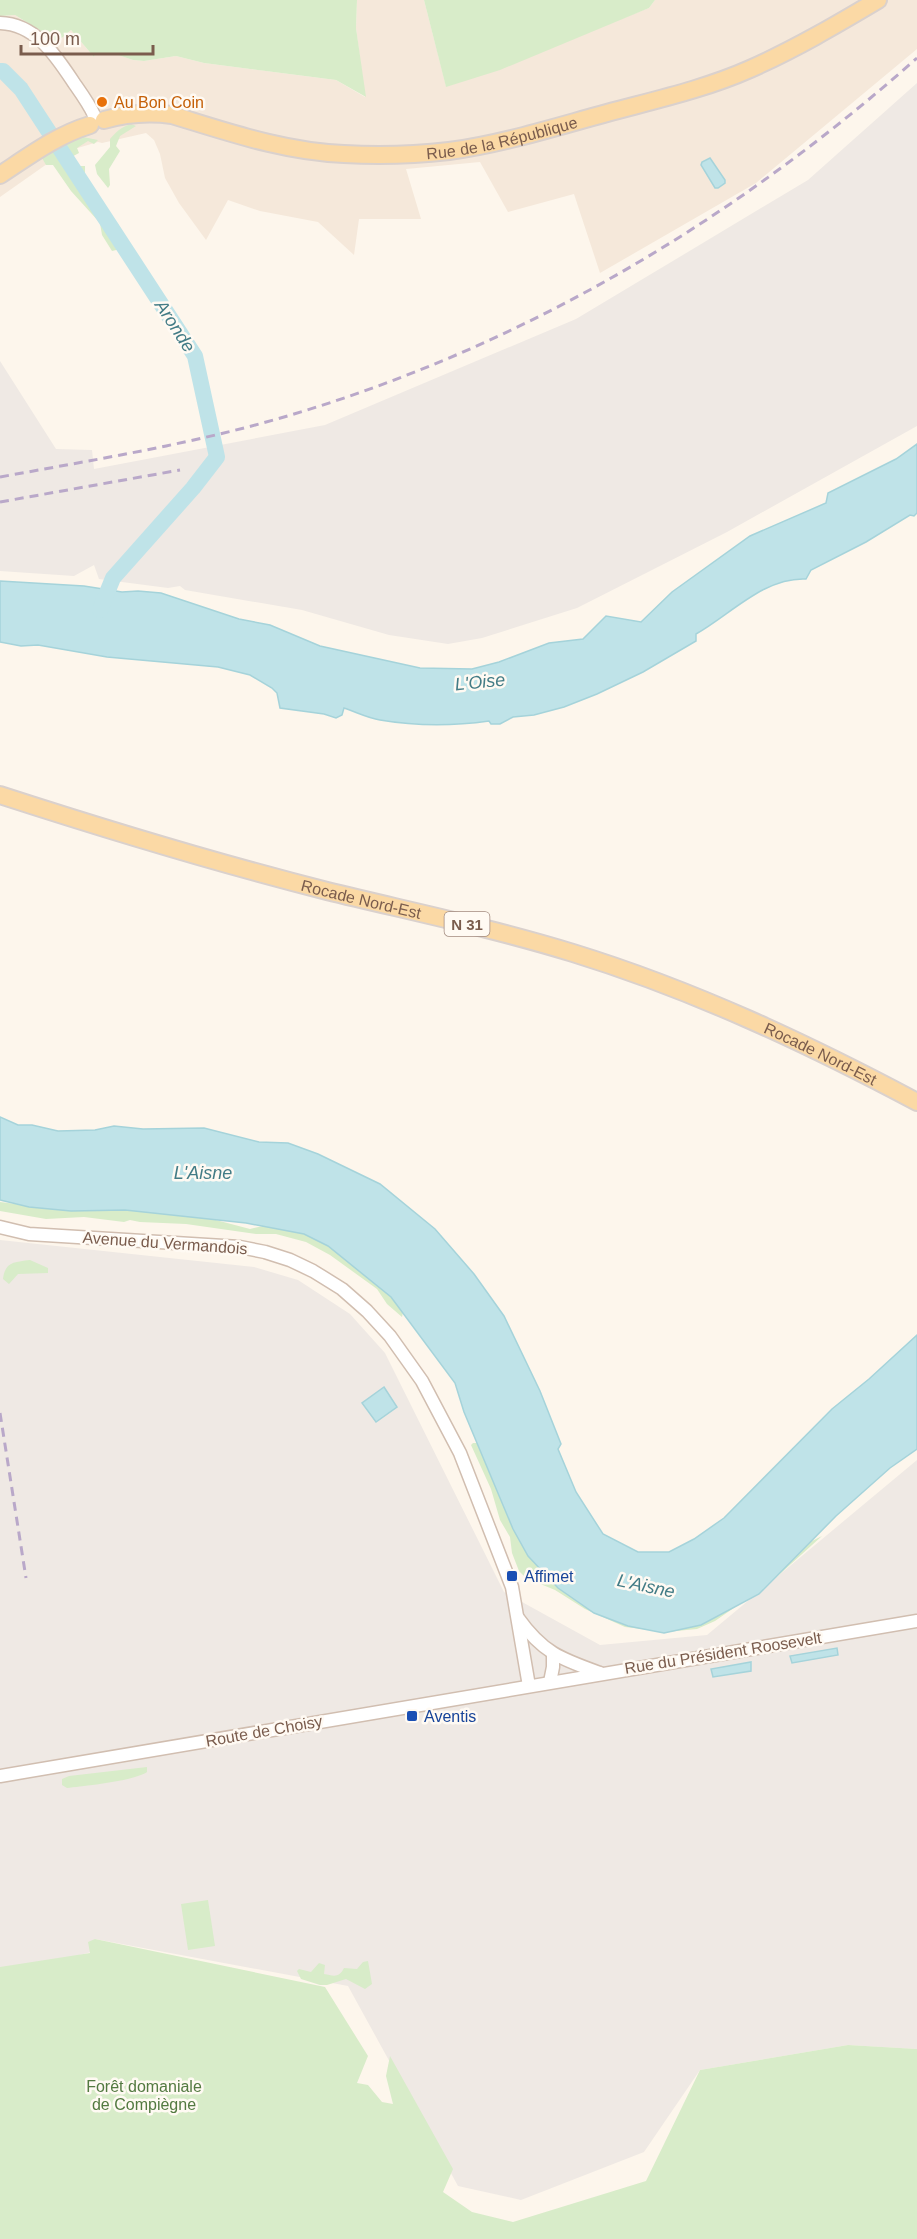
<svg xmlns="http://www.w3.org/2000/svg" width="917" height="2239" font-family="Helvetica,sans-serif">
	<rect width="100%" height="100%" fill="#fdf6ec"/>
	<polygon fill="#f5e8da" points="357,0 424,0 446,86 649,8 655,0 917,0 917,49 756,183 600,273 574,194 508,212 480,162 406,169 421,219 359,219 354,255 318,222 260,211 228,200 206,240 179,203 165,178 160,154 154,140 146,133 102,143 98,142 64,152 0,197 0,16 15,15 41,31 55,44 71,30 94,57 95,54 118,55 133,60 144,61 176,56 204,63 336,80 365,97 356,28"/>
	<g fill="#efe9e4">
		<polygon points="917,83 917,426 727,532 577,608 482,638 448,644 389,635 302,610 185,590 180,586 168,588 99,579 94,565 74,576 0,571 0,361 56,449 92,450 94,469 325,425 576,319 808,180"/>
		<polygon points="0,1240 254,1267 298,1280 350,1314 385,1353 504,1592 600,1645 707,1635 917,1460 917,2049 848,2045 700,2070 644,2152 521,2200 458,2186 348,1986 95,1939 91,1952 0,1976"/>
	</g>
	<g fill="#d8ecc9">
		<polygon points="0,0 357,0 356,28 366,97 336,80 204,63 176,56 144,61 133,60 118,55 95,54 94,57 71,30 55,44 41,31 15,15 0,16"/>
		<polygon points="424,0 655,0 649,8 500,70 446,87"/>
		<path d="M131,124L136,126L120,136L116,146L120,151L109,169L110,185L108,188L97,174L95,165L110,147V139C116,132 121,127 131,124Z"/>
		<path d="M83,137L98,140L94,144L88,141L77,148L79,153L64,161V165L74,170L80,166H85V178L77,183C86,197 98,203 110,214C117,221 122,231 127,239L125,248L112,251L102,235L100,223L71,191L53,165H46L42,158L46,153Z"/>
		<polygon points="0,1202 71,1211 125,1210 212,1219 250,1229 263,1226 304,1234 328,1246 404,1307 402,1317 387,1304 377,1289 330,1255 306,1242 276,1234 256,1234 186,1224 140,1222 130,1220 124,1222 84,1217 46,1219 0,1211"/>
		<path d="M30,1260L48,1268V1273L18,1274L9,1284L3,1279C5,1262 14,1262 30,1260Z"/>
		<polygon points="473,1443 482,1443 525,1544 778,1570 812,1541 822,1536 771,1582 715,1621 697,1629 666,1632 625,1627 585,1609 555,1590 526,1578 519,1571 512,1553 510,1537 500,1520 491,1489 471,1445"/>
		<path d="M147,1767V1772C134,1781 85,1786 67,1788L62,1785V1779L69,1776Z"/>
		<polygon points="208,1900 215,1946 188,1950 181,1904"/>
		<polygon points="95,1939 325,1987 368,2056 357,2083 368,2085 382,2102 393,2104 386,2076 390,2056 453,2169 443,2192 472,2212 513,2222 646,2181 700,2070 848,2045 917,2049 917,2239 0,2239 0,1967 90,1953 88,1942"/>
		<path d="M368,1961L372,1984L365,1989L346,1979L327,1985H320L301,1979L297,1971L299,1969L311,1972L319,1963L325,1965L324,1974C334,1976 339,1978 344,1968L357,1969L363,1962Z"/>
	</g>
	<g fill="#bfe3e8" stroke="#a5d3da" stroke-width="1.5">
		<polygon points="710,158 725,180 725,183 718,188 715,188 701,165 702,162"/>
		<path d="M917,444V513L914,516L910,515L866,542L811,570L806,579C764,577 730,615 696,634V641L643,672L597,694L564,707L534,715L513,717L500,724H491L489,721C454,726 415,726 380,720C368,718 356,712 344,708L342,715L336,718L324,714L280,708L277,693L272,688L250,675L218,667L107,657L38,645L21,646L0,642V581L84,586L122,592L138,591L161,593L239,619L270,625L320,646L420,668L472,669L499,662L549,643L583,639L606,616L641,622L672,592L750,536L826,503L828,493L896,459Z"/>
		<polygon points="0,1117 18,1125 32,1125 58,1131 95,1130 114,1126 143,1129 204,1128 259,1142 288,1143 318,1154 380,1184 435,1229 474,1274 504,1316 540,1391 561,1444 558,1449 576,1492 603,1534 638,1552 669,1552 694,1539 724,1518 832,1409 869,1379 917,1335 917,1449 890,1468 836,1516 759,1594 701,1625 664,1633 628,1626 594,1613 558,1588 528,1556 513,1529 464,1412 455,1383 391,1297 328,1246 304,1234 246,1223 125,1210 71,1211 29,1207 0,1200"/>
		<polygon points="384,1387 397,1407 376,1422 362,1403"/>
		<polygon points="837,1648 838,1655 792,1663 790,1656"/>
		<polygon points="751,1662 751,1671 713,1677 711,1669"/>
	</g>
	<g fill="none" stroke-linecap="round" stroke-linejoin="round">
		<polyline stroke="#bfe3e8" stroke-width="16" points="0,71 3,71 21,89 195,356 217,457 193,488 113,578 100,610"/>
		<g stroke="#d1beb0" stroke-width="15">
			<g id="minor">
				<path d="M0,23C36,24 56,56 74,83C81,93 89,104 94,115"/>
				<polyline points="0,1227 29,1234 240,1247 265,1252 290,1260 313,1271 342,1289 367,1311 390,1336 422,1381 460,1453 512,1587 529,1686"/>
				<path d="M518,1618C543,1653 561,1659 600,1673"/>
				<polyline points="550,1682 553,1667 553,1654"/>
				<polyline points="0,1776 917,1621"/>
			</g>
		</g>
		<g stroke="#dad1cd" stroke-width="20">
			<g id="major">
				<path id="s1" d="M104,120C128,113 148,112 172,115C228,132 285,152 344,154C379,156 414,155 449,151C502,144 555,127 607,113C655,100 705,89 750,69C795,49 836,25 878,0"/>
				<path d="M0,175C29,156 57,135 90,125"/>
				<path id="s2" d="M0,795C108,830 217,863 327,891C409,911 492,928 573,953C693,990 806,1043 917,1102"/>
			</g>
		</g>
		<use href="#minor" stroke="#fff" stroke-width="12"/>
		<use href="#major" stroke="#fbd9a5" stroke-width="16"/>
		<g stroke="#b9a8c9" stroke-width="3" stroke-dasharray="9 6" stroke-linecap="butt">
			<path d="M0,477C93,460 186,445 277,419C517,350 731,223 917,58"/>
			<polyline points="0,502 180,470"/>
			<polyline points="0,1413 26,1578"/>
		</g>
	</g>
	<circle fill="#e8710a" stroke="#fffaf3" stroke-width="2" cx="102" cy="102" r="6"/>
	<g fill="#1a4fb4" stroke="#fffaf3" stroke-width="2">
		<rect x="506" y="1570" width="12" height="12" rx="3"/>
		<rect x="406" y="1710" width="12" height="12" rx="3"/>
	</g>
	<g text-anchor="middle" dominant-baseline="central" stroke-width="5" stroke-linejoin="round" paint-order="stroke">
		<rect fill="#fffaf3" stroke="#a28b7f" stroke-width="1.5" x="444.5" y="912" width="45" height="24" rx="4.5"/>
		<g font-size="15" font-weight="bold" fill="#7a5c4d">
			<text x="467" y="924">N 31</text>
		</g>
		<g font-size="16" fill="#c56008" stroke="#fffaf3" text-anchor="start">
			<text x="114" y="102">Au Bon Coin</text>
		</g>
		<g font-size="16" fill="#7a5c4d" stroke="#fffaf3">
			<text stroke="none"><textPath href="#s1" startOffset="405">Rue de la République</textPath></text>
			<text stroke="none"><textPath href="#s2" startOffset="376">Rocade Nord-Est</textPath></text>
			<text stroke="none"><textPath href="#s2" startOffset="862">Rocade Nord-Est</textPath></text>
			<text transform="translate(165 1243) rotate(4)">Avenue du Vermandois</text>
			<text transform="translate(723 1653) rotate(-9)">Rue du Président Roosevelt</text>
			<text transform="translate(264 1731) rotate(-10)">Route de Choisy</text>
		</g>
		<g font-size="16" fill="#164399" stroke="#fffaf3" text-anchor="start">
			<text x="524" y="1576">Affimet</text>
			<text x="424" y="1716">Aventis</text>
		</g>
		<g font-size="16" fill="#537a41" stroke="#fffaf3">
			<text x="144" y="2086">Forêt domaniale<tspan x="144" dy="18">de Compiègne</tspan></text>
		</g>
		<g font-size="18" font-style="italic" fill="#437c86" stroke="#fffaf3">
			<text transform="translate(175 326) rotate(57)">Aronde</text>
			<text transform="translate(480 682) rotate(-6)">L'Oise</text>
			<text x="203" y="1173">L'Aisne</text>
			<text transform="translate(646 1586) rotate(12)">L'Aisne</text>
		</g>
	</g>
	<path d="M21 45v9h132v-9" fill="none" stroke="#7a5c4d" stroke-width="3"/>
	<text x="30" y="45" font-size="18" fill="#7a5c4d" stroke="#fffaf3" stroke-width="4.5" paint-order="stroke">100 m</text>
</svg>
